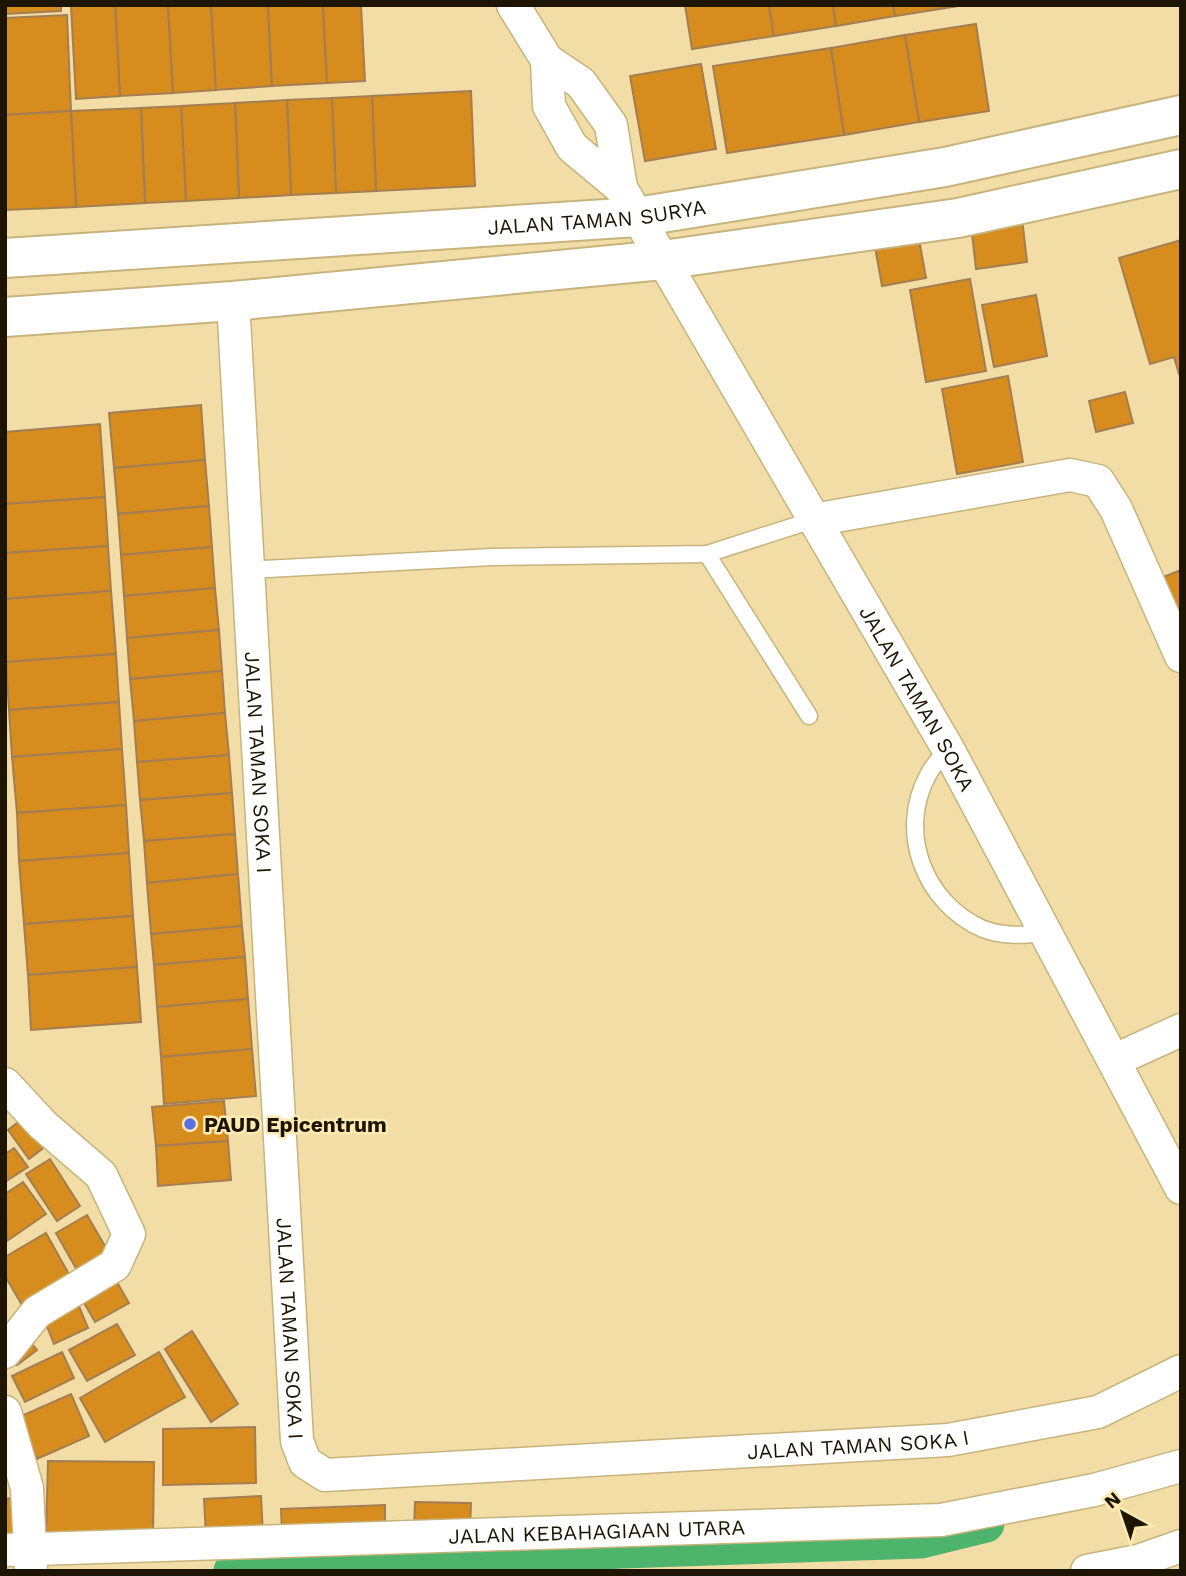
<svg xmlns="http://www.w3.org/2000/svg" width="1186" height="1576" font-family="'Work Sans',sans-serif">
	<rect width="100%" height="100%" fill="#f1dda5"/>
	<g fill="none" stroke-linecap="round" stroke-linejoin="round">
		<polyline stroke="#4db46c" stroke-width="37" points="232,1571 621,1550 921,1540 986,1524"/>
	</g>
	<g fill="#d68d1e" stroke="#a37e52" stroke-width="2">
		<polygon points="5,5 61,5 61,11 5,14"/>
		<polygon points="115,5 168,5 173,93 120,96"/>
		<polygon points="115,5 120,96 76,99 71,6"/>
		<polygon points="168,5 211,5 216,90 173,93"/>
		<polygon points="211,5 268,5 272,86 216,90"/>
		<polygon points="268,5 323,5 327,83 272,86"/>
		<polygon points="323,5 361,5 365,81 327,83"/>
		<polygon points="685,5 769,5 774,36 692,49"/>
		<polygon points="769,5 833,5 836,26 774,36"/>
		<polygon points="833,5 893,5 895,16 836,26"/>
		<polygon points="893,5 957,5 958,6 895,16"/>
		<polygon points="67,15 71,111 5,115 5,18"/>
		<polygon points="976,24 989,111 919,122 905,35"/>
		<polygon points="905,35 919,122 844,135 831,48"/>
		<polygon points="831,48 844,135 727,153 713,66"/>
		<polygon points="701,64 716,149 645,161 630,76"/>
		<polygon points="471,91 475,186 376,191 372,96"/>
		<polygon points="372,96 376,191 336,193 332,98"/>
		<polygon points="332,98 336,193 291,195 287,100"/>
		<polygon points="287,100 291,195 239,198 235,103"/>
		<polygon points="235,103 239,198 186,201 181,106"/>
		<polygon points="181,106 186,201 145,203 141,108"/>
		<polygon points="141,108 145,203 76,207 71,111"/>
		<polygon points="71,111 76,207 5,210 5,115"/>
		<polygon points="1022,218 1027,262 976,269 971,225"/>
		<polygon points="919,239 926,278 882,286 875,247"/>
		<polygon points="1181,240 1181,374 1179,374 1174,357 1150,364 1119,258"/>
		<polygon points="970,279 986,371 926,382 910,290"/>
		<polygon points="1036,295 1047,356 994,367 982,305"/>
		<polygon points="1008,376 1023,462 957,474 942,389"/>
		<polygon points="1125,392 1133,423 1096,432 1089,401"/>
		<polygon points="201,405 205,460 114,468 109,413"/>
		<polygon points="100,424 105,497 5,504 5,432"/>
		<polygon points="205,460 209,506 118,514 114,468"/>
		<polygon points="105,497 108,546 5,553 5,504"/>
		<polygon points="209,506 212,547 121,555 118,514"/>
		<polygon points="108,546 111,591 5,599 5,553"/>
		<polygon points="212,547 215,588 124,596 121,555"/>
		<polygon points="1181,570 1181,621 1163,577"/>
		<polygon points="215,588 219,630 127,638 124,596"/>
		<polygon points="111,591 116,654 6,662 5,599"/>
		<polygon points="219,630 222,671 130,679 127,638"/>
		<polygon points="116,654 119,702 9,710 6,662"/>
		<polygon points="222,671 225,713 134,721 130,679"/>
		<polygon points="119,702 122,749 12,757 9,710"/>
		<polygon points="225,713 229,755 137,762 134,721"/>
		<polygon points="122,749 126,805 17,813 12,757"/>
		<polygon points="229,755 232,793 140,800 137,762"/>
		<polygon points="232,793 235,834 144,841 140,800"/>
		<polygon points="126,805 129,853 19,861 17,813"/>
		<polygon points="235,834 238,874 147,883 144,841"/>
		<polygon points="129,853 133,916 24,924 19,861"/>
		<polygon points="238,874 242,926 151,934 147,883"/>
		<polygon points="133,916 137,967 28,975 24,924"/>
		<polygon points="242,926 245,957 154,965 151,934"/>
		<polygon points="245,957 248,999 157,1007 154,965"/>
		<polygon points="137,967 141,1022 31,1030 28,975"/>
		<polygon points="248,999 252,1049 161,1057 157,1007"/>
		<polygon points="252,1049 256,1096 164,1104 161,1057"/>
		<polygon points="224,1101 228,1141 156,1146 152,1107"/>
		<polygon points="25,1117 46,1146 29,1159 8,1130"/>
		<polygon points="228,1141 231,1180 158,1186 156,1146"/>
		<polygon points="14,1148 28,1167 5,1182 5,1154"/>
		<polygon points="50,1159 80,1206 57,1221 26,1174"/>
		<polygon points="23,1182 46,1214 7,1241 5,1194"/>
		<polygon points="87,1215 113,1260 82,1279 56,1233"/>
		<polygon points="46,1233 75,1285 26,1312 5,1276 5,1257"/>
		<polygon points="114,1277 129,1303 95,1322 80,1296"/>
		<polygon points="78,1304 88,1328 54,1344 44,1319"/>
		<polygon points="117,1324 135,1355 87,1381 69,1350"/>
		<polygon points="192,1331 238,1404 211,1422 165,1349"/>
		<polygon points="26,1336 37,1350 17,1365 6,1351"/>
		<polygon points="62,1352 74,1378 25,1402 12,1376"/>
		<polygon points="159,1352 185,1397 105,1442 80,1398"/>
		<polygon points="71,1394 89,1436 37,1459 19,1417"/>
		<polygon points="255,1427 256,1483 163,1485 163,1429"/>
		<polygon points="48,1461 154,1462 153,1537 46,1536"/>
		<polygon points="261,1496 263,1535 206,1537 204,1499"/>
		<polygon points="21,1497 23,1536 5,1537 5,1499"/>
		<polygon points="415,1502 471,1503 470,1529 414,1528"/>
		<polygon points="385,1505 385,1528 282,1532 281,1509"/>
	</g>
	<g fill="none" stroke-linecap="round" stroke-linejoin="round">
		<g stroke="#c7b47d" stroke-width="19">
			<g id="lane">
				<polyline points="707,554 809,716"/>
				<polyline points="247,570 492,557 707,554 813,520"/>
				<path d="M948,749C941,757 933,765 928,775C897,832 924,903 983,929C1004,937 1026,935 1048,933"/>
			</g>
		</g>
		<g stroke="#c7b47d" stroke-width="35">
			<g id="street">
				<polyline points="513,5 547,60 581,83 611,125 621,188"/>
				<path id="s1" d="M547,60L549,106L572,147L621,188L663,260L948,749L1181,1188"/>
				<path id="s2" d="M233,301L297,1441L305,1462L325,1475L948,1440L1098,1412L1181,1371"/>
				<polyline points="813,520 1070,475 1098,481 1116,509 1181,656"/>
				<polyline points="1115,1060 1181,1030"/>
				<polyline points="5,1084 43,1125 101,1175 129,1234 115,1265 37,1312 5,1352"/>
				<polyline points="5,1412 27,1488 31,1571"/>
				<path id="s3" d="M5,1550L941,1520L1094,1490L1181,1466"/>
				<polyline points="1087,1571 1138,1561 1181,1546"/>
			</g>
		</g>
		<g stroke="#c7b47d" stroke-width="42">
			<g id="secondary">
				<path id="s4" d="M5,258L637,217L945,167L1181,115"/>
				<polyline points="5,317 233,301 663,260 958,218 1181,169"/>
			</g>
		</g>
		<use href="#lane" stroke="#fff" stroke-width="16"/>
		<use href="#street" stroke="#fff" stroke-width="32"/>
		<use href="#secondary" stroke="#fff" stroke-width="38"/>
	</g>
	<circle fill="#5670e6" stroke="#ffeab2" stroke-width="2.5" cx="190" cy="1124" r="7"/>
	<g text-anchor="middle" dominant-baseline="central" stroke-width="5" stroke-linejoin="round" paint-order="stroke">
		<g font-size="21" fill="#1d1502" stroke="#ffeab2">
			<text stroke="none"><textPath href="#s4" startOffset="593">JALAN TAMAN SURYA</textPath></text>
			<text stroke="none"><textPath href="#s1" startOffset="747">JALAN TAMAN SOKA</textPath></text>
			<text stroke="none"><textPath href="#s2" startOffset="462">JALAN TAMAN SOKA I</textPath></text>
			<text stroke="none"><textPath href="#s2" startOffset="1029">JALAN TAMAN SOKA I</textPath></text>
			<text stroke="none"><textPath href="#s2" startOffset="1722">JALAN TAMAN SOKA I</textPath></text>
			<text stroke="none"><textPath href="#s3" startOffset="592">JALAN KEBAHAGIAAN UTARA</textPath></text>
		</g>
		<g font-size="21" font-weight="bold" fill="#1d1502" stroke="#ffeab2" text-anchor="start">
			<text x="204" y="1124">PAUD Epicentrum</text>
		</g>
	</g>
	<rect width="1186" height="1576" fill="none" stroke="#1d1502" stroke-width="14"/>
	<g transform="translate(1123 1513) rotate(320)" stroke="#ffeab2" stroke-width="5" paint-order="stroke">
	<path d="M0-5L12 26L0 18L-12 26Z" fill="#1d1502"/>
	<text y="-10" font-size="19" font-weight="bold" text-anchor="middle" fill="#1d1502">N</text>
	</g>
</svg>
